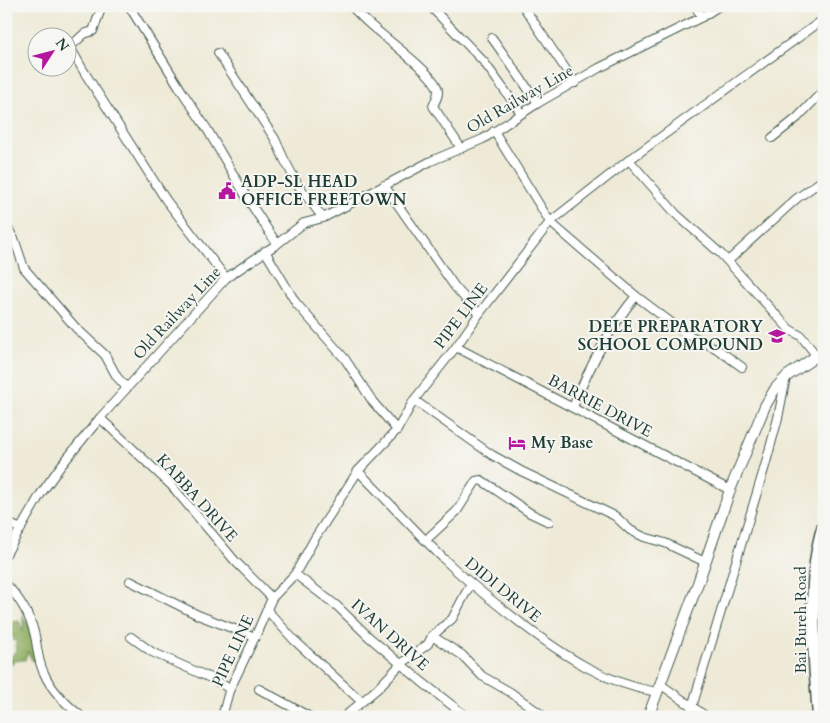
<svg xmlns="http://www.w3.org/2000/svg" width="830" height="723" font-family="Cardo,serif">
	<rect width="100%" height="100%" fill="#f6f6f2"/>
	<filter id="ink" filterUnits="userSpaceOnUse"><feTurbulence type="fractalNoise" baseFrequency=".02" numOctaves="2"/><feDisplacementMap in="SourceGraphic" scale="10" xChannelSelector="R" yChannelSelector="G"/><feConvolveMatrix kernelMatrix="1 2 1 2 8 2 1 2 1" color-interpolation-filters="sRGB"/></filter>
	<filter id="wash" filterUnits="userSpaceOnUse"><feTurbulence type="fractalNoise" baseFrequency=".0096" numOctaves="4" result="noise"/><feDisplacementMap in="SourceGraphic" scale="20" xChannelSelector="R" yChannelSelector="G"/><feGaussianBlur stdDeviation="1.12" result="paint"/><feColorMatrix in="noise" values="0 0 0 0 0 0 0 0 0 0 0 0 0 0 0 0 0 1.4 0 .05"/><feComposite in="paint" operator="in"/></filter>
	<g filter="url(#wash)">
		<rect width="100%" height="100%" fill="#efead7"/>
		<polygon fill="#8fad60" stroke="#57754a" points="23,616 32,630 36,659 32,661 28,651 25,660 15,660 12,665 8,661 17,649 15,646 17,642 13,640 14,637 11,636 8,642 6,642 6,623 7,621 19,621 23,632"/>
	</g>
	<g filter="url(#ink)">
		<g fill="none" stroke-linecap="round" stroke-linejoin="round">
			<g stroke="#3e574c" stroke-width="10">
				<g id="minor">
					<polyline points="102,6 93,31 84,34 70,47 83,70 166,200 226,278"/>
					<polyline points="129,6 183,93 207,129 247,198 277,244"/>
					<path d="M351,6C359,14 366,22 374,28C388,40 431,72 437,87C440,93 436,100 433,106L461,148"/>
					<polyline points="430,6 484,62 521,113"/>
					<polyline points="523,6 575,83"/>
					<polyline points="695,6 702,17"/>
					<polyline points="492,38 538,103"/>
					<polyline points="218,53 275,139 284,159 298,185 323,218"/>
					<polyline points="494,131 550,222 636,296 685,333 717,349 742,367"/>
					<polyline points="772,138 797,118 824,90"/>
					<polyline points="629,160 676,214 721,254 789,329 801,336 816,355"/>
					<polyline points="384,185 455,287 479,314"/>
					<polyline points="6,225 15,241 24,268 76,328 105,355 117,377 127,388"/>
					<polyline points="265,251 296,303 345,359 373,402 397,430"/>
					<polyline points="728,261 796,199 824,179"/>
					<polyline points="456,347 730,490"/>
					<polyline points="414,400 492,455 521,471 615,516 630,530 644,537 665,543 705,562"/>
					<path d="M573,407C588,370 610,327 636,296"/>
					<polyline points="100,418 171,485 235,561 272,598"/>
					<path d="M358,471C387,500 416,532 446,561C470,584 496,604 522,624C563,655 606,684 657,692"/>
					<polyline points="6,522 21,529"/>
					<polyline points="426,540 457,511 476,481 481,480 530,513 549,522"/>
					<polyline points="6,554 40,495 60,467 100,418 226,278 277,244 304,223 323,218 431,161 483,139 538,103 599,68 702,17 719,6"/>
					<polyline points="295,574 337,606 369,637 422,682 467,717"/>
					<polyline points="130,581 198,615 255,637"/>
					<path d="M6,585C18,595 30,616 34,632C38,646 37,660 44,673C51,690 68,706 82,717"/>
					<polyline points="267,610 294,640 361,701"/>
					<polyline points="432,636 462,655 482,676 510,692 545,717"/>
					<polyline points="131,637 152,652 215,680 230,689"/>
					<polyline points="660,684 707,717"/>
					<polyline points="259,689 310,717"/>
					<polyline points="222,717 229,691 255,637 272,598 295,574 315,538 358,471 397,430 414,400 456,347 479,314 550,222 629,160 824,19"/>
					<polyline points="344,717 377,689 401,664 428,644 432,636 452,619 471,583"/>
					<polyline points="689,717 765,466 778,418 786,377"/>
				</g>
			</g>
			<g stroke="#3e574c" stroke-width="12">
				<polyline id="tertiary" points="648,717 698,583 730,490 765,406 775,389 787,376 824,351"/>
			</g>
			<g stroke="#3e574c" stroke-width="15">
				<path id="trunk" d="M819,717C815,658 806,581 824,525"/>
			</g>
			<use href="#minor" stroke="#fff" stroke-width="8"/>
			<use href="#tertiary" stroke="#fff" stroke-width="10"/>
			<use href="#trunk" stroke="#fff" stroke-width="12"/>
		</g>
	</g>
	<defs>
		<g id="civic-bare" transform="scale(1.35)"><path d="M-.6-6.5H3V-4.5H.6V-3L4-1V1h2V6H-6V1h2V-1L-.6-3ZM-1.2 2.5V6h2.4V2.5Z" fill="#b5179e" stroke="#f6f6f2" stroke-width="2.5" paint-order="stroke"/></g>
		<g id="school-bare" transform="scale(1.35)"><path d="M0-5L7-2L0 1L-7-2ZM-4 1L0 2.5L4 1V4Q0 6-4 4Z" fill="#b5179e" stroke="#f6f6f2" stroke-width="2.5" paint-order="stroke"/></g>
		<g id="hotel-bare" transform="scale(1.35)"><path d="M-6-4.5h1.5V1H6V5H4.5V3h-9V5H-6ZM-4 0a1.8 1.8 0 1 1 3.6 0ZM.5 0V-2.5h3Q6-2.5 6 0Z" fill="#b5179e" stroke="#f6f6f2" stroke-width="2.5" paint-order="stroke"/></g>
	</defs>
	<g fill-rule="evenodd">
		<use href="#civic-bare" x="227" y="191"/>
		<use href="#school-bare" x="777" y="336"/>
		<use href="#hotel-bare" x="517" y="443"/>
	</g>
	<g text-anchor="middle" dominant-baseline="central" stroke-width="4" stroke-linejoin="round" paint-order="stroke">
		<g font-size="16" fill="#1f3d34" stroke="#f6f6f2">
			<text transform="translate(520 99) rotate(-30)">Old Railway Line</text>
			<text transform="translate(177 313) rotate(-47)">Old Railway Line</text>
			<text transform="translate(461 316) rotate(-53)">PIPE LINE</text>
			<text transform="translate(600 406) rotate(28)">BARRIE DRIVE</text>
			<text transform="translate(197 498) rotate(48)">KABBA DRIVE</text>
			<text transform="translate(503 590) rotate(39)">DIDI DRIVE</text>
			<text transform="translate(801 620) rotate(-90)">Bai Bureh Road</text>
			<text transform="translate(390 635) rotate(42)">IVAN DRIVE</text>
			<text transform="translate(233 651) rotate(-65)">PIPE LINE</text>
		</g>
		<g font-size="16" font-weight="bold" fill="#1f3d34" stroke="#f6f6f2" text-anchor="start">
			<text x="241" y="182">ADP-SL HEAD<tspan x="241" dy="18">OFFICE FREETOWN</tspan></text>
			<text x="763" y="327" text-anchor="end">DELE PREPARATORY<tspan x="763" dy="18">SCHOOL COMPOUND</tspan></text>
			<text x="531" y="443">My Base</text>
		</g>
	</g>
	<rect width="830" height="723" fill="none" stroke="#f6f6f2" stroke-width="25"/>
	<g transform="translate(52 52) rotate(54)"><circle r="24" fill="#f6f6f2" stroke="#a0aca6"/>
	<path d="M0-4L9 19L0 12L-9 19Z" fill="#b5179e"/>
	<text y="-8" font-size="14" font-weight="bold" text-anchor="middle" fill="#1f3d34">N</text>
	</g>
</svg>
